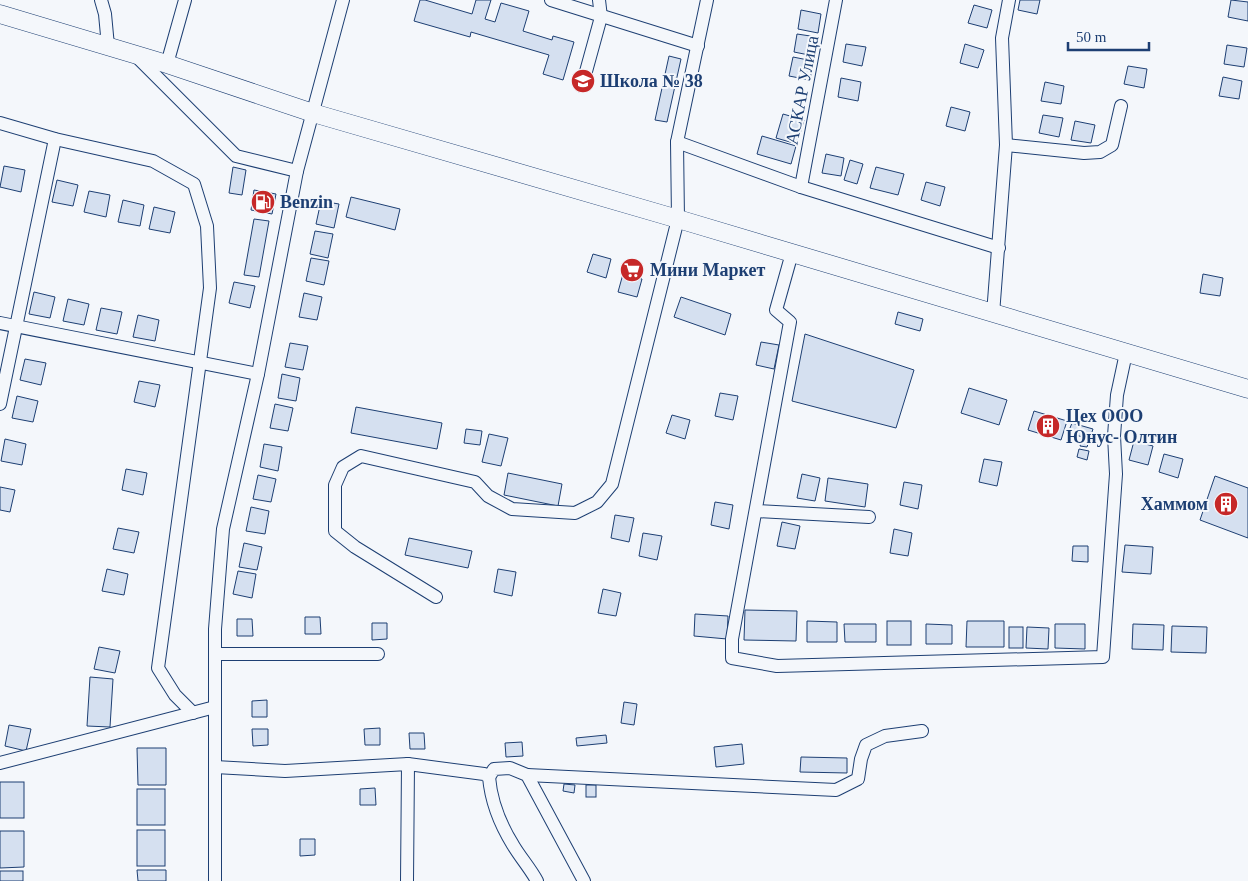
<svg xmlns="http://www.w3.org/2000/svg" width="1248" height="881" font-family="Georgia,serif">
	<rect width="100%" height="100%" fill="#f4f7fb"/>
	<g fill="#d5e0f0" stroke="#1d3f73">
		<polygon points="420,0 425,0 472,14 476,0 491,0 485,19 495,22 501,3 529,11 523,31 552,40 553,36 574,42 563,80 543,74 549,55 471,32 470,37 414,21"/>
		<polygon points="1020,0 1040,0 1037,14 1018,10"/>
		<polygon points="1231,0 1248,2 1248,21 1228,17"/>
		<polygon points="974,5 992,10 987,28 968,23"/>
		<polygon points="801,10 821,14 818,33 798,29"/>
		<polygon points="797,34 817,37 814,56 794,52"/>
		<polygon points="846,44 866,47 862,66 843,62"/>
		<polygon points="965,44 984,50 978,68 960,63"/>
		<polygon points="1227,45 1247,48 1244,67 1224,64"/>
		<polygon points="669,56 681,59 667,122 655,120"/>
		<polygon points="793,57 813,61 810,80 789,76"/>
		<polygon points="1128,66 1147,69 1144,88 1124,84"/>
		<polygon points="1223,77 1242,81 1239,99 1219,96"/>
		<polygon points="841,78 861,82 858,101 838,97"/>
		<polygon points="1045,82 1064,86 1061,104 1041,101"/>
		<polygon points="951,107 970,112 965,131 946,126"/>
		<polygon points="783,114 804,120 797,144 776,138"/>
		<polygon points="1043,115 1063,118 1059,137 1039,133"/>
		<polygon points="1075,121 1095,125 1091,143 1071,140"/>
		<polygon points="762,136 796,146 791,164 757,154"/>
		<polygon points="826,154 844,158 841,176 822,173"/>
		<polygon points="850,160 863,164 857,184 844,180"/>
		<polygon points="4,166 25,170 21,192 0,187"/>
		<polygon points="233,167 246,170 242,195 229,193"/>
		<polygon points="876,167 904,174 898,195 870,188"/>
		<polygon points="57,180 78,185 73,206 52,202"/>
		<polygon points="926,182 945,187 940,206 921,200"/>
		<polygon points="254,190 276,194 272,214 251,210"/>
		<polygon points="89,191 110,195 106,217 84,212"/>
		<polygon points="351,197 400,209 395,230 346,217"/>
		<polygon points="123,200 144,205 140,226 118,222"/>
		<polygon points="321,201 339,204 334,228 316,224"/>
		<polygon points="154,207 175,212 170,233 149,229"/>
		<polygon points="254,219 269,221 259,277 244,275"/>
		<polygon points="315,231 333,234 328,258 310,254"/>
		<polygon points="593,254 611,259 606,278 587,272"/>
		<polygon points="311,258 329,261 324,285 306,281"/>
		<polygon points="623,274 642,279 637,297 618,292"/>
		<polygon points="1203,274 1223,278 1220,296 1200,293"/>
		<polygon points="234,282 255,286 250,308 229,303"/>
		<polygon points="34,292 55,297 50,318 29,314"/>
		<polygon points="304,293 322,297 317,320 299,317"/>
		<polygon points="681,297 731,314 725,335 674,317"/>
		<polygon points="68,299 89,304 84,325 63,321"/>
		<polygon points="101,308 122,312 117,334 96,330"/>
		<polygon points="898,312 923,319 920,331 895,324"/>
		<polygon points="138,315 159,320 155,341 133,337"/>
		<polygon points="805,334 914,370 896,428 792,401"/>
		<polygon points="761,342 779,345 774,369 756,365"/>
		<polygon points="290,343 308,346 303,370 285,367"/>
		<polygon points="25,359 46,363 41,385 20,380"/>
		<polygon points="282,374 300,378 296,401 278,398"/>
		<polygon points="139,381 160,385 155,407 134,402"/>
		<polygon points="969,388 1007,400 999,425 961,413"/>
		<polygon points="720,393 738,396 733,420 715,416"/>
		<polygon points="17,396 38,401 33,422 12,418"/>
		<polygon points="275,404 293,408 288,431 270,428"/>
		<polygon points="356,407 442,423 437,449 351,433"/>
		<polygon points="1034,411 1067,421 1061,440 1028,430"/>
		<polygon points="672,415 690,420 685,439 666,433"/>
		<polygon points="1072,423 1093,429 1087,447 1080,446 1083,437 1068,433"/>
		<polygon points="466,429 482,431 480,445 464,443"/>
		<polygon points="489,434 508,438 501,466 482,462"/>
		<polygon points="5,439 26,444 22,465 1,461"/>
		<polygon points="1134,441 1153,446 1148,465 1129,460"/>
		<polygon points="264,444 282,447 278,471 260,467"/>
		<polygon points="1079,449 1089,451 1087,460 1077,457"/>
		<polygon points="1164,454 1183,459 1178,478 1159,472"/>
		<polygon points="984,459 1002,462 997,486 979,482"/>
		<polygon points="126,469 147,473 143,495 122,490"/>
		<polygon points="508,473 562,484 558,506 504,495"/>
		<polygon points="802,474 820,478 815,501 797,498"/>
		<polygon points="258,475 276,479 271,502 253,499"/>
		<polygon points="1215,476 1248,488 1248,538 1200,520"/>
		<polygon points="828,478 868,484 865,507 825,501"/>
		<polygon points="904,482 922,485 918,509 900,505"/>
		<polygon points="0,487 15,490 10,512 0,510"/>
		<polygon points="715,502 733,505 729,529 711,525"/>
		<polygon points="251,507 269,511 265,534 246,531"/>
		<polygon points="615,515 634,518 629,542 611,538"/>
		<polygon points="782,522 800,526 795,549 777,546"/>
		<polygon points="118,528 139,532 134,553 113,549"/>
		<polygon points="894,529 912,533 908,556 890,553"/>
		<polygon points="643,533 662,536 657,560 639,556"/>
		<polygon points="409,538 472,551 468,568 405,555"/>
		<polygon points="244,543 262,547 257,570 239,567"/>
		<polygon points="1125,545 1153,547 1151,574 1122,572"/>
		<polygon points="1073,546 1088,546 1088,562 1072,561"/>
		<polygon points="107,569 128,574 124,595 102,591"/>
		<polygon points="498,569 516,572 512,596 494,592"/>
		<polygon points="238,571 256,574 252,598 233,594"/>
		<polygon points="603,589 621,593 616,616 598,613"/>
		<polygon points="745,610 797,611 796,641 744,640"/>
		<polygon points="695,614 728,616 727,639 694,636"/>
		<polygon points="305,617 320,617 321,634 305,634"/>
		<polygon points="237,619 252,619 253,636 237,636"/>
		<polygon points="807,621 837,622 837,642 807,642"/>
		<rect x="887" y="621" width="24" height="24"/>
		<polygon points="967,621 1004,621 1004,647 966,647"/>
		<polygon points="372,623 387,623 387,639 372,640"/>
		<polygon points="844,624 876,624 876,642 845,642"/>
		<polygon points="926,624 952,625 952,644 926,644"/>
		<polygon points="1055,624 1085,624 1085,649 1055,648"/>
		<polygon points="1133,624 1164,625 1163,650 1132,649"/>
		<polygon points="1172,626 1207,627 1206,653 1171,652"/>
		<rect x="1009" y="627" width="14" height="21"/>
		<polygon points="1027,627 1049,628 1048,649 1026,648"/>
		<polygon points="99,647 120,651 115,673 94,669"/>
		<polygon points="90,677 113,679 110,727 87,726"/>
		<polygon points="267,700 267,717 252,717 252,701"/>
		<polygon points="624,702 637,704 634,725 621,723"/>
		<polygon points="9,725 31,729 26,751 5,746"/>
		<polygon points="380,728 380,745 365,745 364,729"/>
		<polygon points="252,729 268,729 268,745 253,746"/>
		<polygon points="409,733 424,733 425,749 410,749"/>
		<polygon points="606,735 607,743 577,746 576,738"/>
		<polygon points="522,742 523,756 506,757 505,743"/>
		<polygon points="742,744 744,764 716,767 714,747"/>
		<polygon points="137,748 166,748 166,785 138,785"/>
		<polygon points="801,757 847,758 847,773 800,772"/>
		<rect x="0" y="782" width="24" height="36"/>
		<polygon points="564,784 575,785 574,793 563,791"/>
		<rect x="586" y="785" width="10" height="12"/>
		<polygon points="375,788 376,805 360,805 360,789"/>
		<rect x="137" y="789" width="28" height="36"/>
		<rect x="137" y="830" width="28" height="36"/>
		<polygon points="0,831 24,831 24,867 0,868"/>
		<polygon points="300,839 315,839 315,855 300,856"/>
		<polygon points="137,870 166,870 166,881 138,881"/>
		<rect x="0" y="871" width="23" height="10"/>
	</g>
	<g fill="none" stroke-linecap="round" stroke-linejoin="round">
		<g stroke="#1d3f73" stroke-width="14">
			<g id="minor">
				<polyline points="101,0 105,14 108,46"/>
				<polyline points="551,0 698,46"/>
				<polyline points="136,56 236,156 297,171"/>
				<polyline points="167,64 185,0"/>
				<polyline points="582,86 601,17 599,0"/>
				<polyline points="0,123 55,139 153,161 194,184 207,226 210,288 158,668 175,695 193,713"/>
				<polyline points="677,142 801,187 999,248"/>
				<polyline points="1006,145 1084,153 1100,152 1112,145 1121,106"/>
				<polyline points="801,187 836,0"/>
				<polyline points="792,253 776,310 790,322 732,639 732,658 777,666 1103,657 1116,474 1114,436 1117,395 1126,353"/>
				<polyline points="993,314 1006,145 1002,38 1009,0"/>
				<polyline points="0,323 258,374"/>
				<polyline points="0,404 55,139"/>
				<polyline points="756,511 869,517"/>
				<polyline points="436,597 355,547 335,531 335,485 343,467 361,456 475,482 488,496 512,509 575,513 597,502 612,484 678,219 677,142 707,0"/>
				<polyline points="215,654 378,654"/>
				<polyline points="0,763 215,707"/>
				<path d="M408,764L484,774L489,777C491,801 500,824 513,845C520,857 530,868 537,881"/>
				<polyline points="215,767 285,771 408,764 407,881"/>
				<polyline points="527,775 836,790 858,779 861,759 866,745 885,736 922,731"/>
				<polyline points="489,777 494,769 510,768 527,775 584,881"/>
				<polyline points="215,881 215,629 223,529 258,374 297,171 343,0"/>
			</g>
		</g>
		<g stroke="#1d3f73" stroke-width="19">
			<polyline id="highway" points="0,14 167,64 313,113 678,219 1248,389"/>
		</g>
		<use href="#minor" stroke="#f4f7fb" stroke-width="12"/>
		<use href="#highway" stroke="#f4f7fb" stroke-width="18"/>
	</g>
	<defs>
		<g id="school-disc" transform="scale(1.25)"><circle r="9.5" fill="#c62828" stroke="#f4f7fb"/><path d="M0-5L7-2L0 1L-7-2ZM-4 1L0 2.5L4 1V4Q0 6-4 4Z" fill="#fff"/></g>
		<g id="fuel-disc" transform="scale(1.25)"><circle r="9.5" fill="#c62828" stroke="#f4f7fb"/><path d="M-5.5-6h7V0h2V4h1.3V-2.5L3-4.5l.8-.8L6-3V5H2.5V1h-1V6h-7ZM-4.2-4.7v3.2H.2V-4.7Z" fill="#fff"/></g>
		<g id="supermarket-disc" transform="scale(1.25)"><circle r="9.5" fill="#c62828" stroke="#f4f7fb"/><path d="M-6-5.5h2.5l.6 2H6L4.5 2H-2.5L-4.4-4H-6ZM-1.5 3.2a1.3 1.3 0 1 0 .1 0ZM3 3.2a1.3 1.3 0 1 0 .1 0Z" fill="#fff"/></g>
		<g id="building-disc" transform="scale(1.25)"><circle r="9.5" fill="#c62828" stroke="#f4f7fb"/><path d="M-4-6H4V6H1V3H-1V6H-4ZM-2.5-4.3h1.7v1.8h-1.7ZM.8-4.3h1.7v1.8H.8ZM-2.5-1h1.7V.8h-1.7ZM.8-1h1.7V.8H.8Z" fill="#fff"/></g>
	</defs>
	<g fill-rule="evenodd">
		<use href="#school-disc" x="583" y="81"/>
		<use href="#fuel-disc" x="263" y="202"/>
		<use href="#supermarket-disc" x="632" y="270"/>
		<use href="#building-disc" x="1048" y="426"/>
		<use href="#building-disc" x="1226" y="504"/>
	</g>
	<g text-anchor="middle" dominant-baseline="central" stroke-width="4" stroke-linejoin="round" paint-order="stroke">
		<g font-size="18" font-weight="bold" fill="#1d3f73" stroke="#f4f7fb" text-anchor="start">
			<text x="600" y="81">Школа № 38</text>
			<text x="280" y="202">Benzin</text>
			<text x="650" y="270">Мини Маркет</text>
			<text x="1066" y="416">Цех ООО<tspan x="1066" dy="21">Юнус- Олтин</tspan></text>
			<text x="1208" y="504" text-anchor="end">Хаммом</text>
		</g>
		<g font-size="18" fill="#1d3f73" stroke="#f4f7fb">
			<text transform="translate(802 90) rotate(-79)">АСКАР Улица</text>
		</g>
	</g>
	<path d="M1068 42v8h81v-8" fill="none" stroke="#1d3f73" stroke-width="2.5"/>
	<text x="1076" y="42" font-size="15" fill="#1d3f73" stroke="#f4f7fb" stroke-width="4" paint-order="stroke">50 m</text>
</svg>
